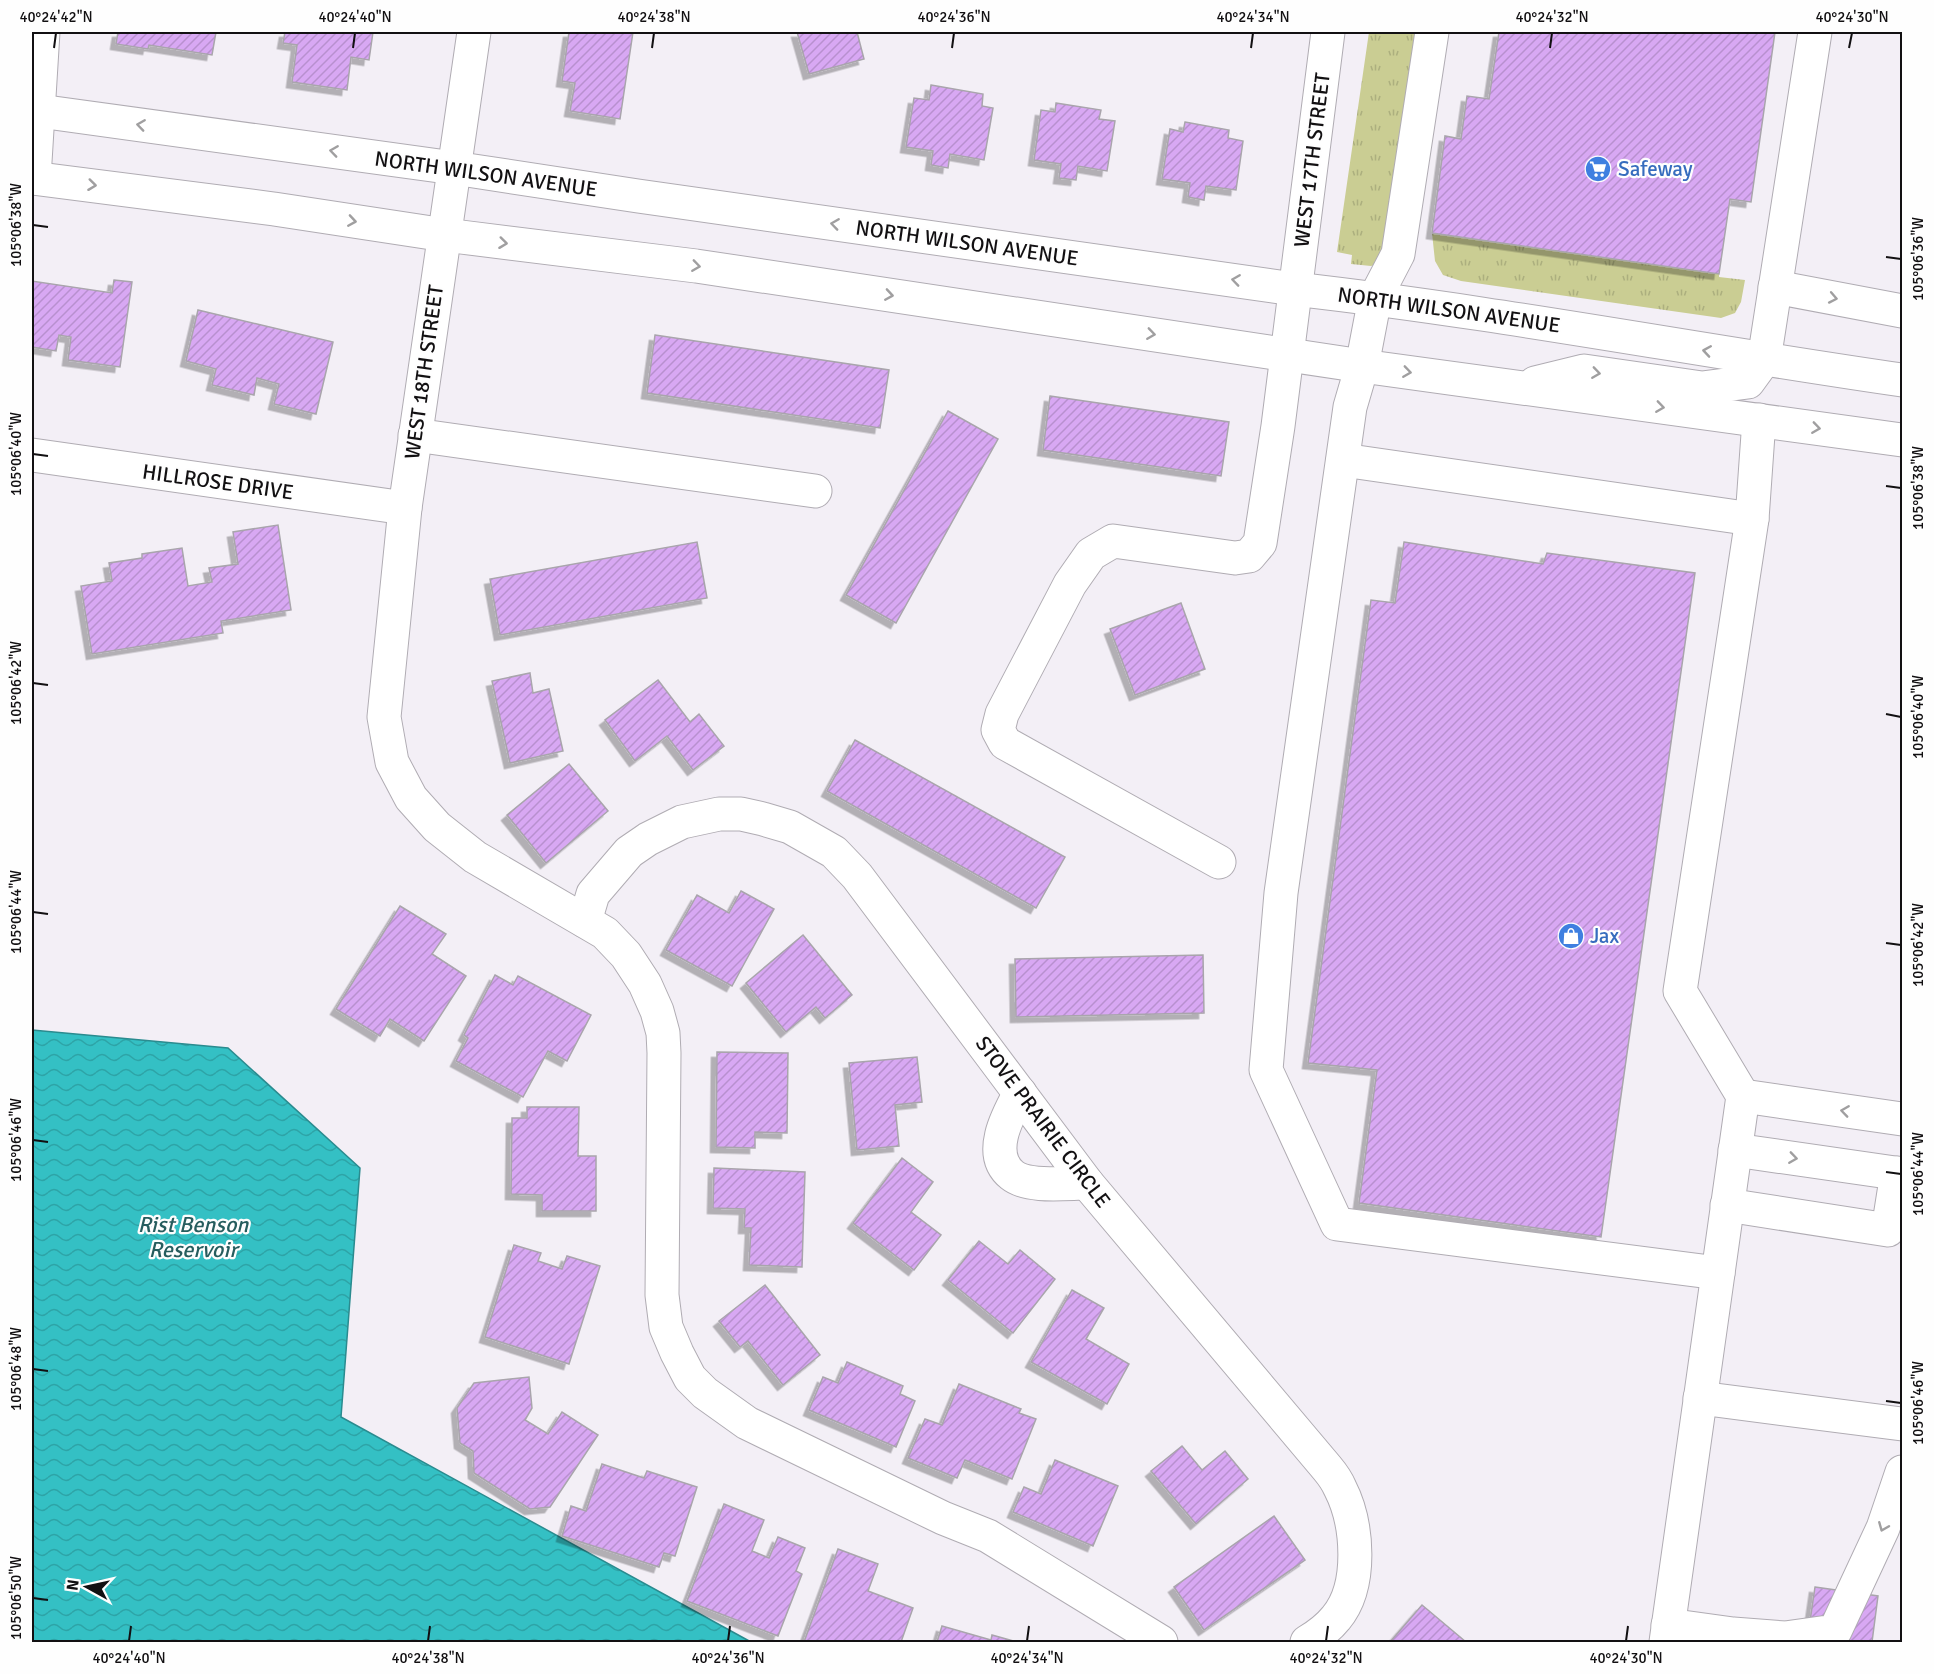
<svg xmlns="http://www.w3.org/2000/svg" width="1934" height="1674" font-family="Signika,sans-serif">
	<defs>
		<pattern id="grass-tufts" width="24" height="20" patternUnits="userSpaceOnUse" patternTransform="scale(1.5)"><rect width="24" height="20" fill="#cacd93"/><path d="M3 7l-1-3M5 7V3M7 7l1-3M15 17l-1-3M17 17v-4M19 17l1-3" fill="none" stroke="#acaf7e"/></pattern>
		<pattern id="water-waves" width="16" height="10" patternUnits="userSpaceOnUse" patternTransform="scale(1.5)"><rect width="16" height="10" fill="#34c0c4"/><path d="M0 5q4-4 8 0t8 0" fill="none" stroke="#2da4a7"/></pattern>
		<pattern id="building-hatch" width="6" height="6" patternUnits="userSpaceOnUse" patternTransform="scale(1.5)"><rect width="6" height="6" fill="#d8a8f3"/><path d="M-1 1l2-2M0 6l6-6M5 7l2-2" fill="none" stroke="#b890cf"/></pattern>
		<filter id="shadow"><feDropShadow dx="-5.5" dy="5.5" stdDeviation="0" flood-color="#0004"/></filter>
	</defs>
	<rect width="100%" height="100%" fill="#f3eff6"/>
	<g fill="url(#grass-tufts)">
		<polygon points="1369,32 1415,32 1381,263 1371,266 1351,264 1352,255 1337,252"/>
		<polygon points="1432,233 1719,274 1719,277 1745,280 1741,302 1735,313 1721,318 1461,281 1443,275 1435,261"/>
	</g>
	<polygon fill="url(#water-waves)" stroke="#2a8b8f" stroke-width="1.5" points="32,1030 228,1048 360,1168 341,1417 751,1642 32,1642"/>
	<g fill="url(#building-hatch)" stroke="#a9a5ac" stroke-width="1.5" filter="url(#shadow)">
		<polygon points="118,32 216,32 212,55 149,45 148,49 116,44"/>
		<polygon points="285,32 373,32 369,60 351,57 347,90 292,82 297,45 283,43"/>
		<polygon points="569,32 633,32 620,119 570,111 575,83 562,81"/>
		<polygon points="797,32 857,32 864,59 809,74"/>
		<polygon points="1499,32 1775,32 1751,202 1730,199 1719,274 1432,233 1445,136 1461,139 1467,96 1489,99"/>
		<polygon points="931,85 983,94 982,106 993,108 984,160 950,154 948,168 931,165 933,151 906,147 914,98 929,100"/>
		<polygon points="1056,103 1101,110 1099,119 1115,121 1107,171 1078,166 1076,180 1059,178 1061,164 1034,160 1041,110 1055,112"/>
		<polygon points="1185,122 1229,130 1228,138 1243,141 1236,190 1206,186 1204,200 1188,197 1190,183 1162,179 1170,129 1183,132"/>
		<polygon points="114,280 132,282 120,367 68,360 71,337 59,335 56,351 32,347 32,281 112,293"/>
		<polygon points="198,310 333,342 316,414 274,404 279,384 257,378 254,395 212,385 216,369 186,361"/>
		<polygon points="655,335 889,370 880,428 647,393"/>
		<polygon points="1050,396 1229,422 1221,476 1043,450"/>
		<polygon points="948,411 998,439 896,623 846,595"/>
		<polygon points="278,525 291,610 221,621 223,633 92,654 81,586 112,581 109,563 142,558 142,554 182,548 188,586 212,582 209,568 238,564 233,532"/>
		<polygon points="697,542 707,598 500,635 490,579"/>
		<polygon points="1404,542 1543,564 1547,553 1695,573 1601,1237 1359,1203 1377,1070 1308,1063 1371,600 1395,603"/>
		<polygon points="1181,603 1205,669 1135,695 1110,629"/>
		<polygon points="530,673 533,693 549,689 563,751 510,763 492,681"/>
		<polygon points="658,680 690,722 699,714 724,746 693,770 667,736 635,761 605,720"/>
		<polygon points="855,740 1065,857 1036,908 827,791"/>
		<polygon points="569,764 608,811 546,863 507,815"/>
		<polygon points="741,891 774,909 732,986 666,950 697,895 729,913"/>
		<polygon points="400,906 446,934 432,954 466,976 424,1041 390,1019 380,1036 336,1009"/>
		<polygon points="803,935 852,995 825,1018 816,1007 786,1032 746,983"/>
		<polygon points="1203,955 1204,1013 1016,1017 1015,959"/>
		<polygon points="495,975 513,985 518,976 591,1015 567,1061 548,1051 523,1097 456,1061 468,1038 464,1035"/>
		<polygon points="717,1052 788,1053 787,1133 755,1132 755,1148 716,1147"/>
		<polygon points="917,1057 922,1102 895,1105 899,1146 857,1150 849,1063"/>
		<polygon points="527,1107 579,1107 578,1156 596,1156 596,1211 542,1211 542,1195 511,1194 512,1118 527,1118"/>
		<polygon points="902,1158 933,1182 911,1212 941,1235 914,1270 853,1223"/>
		<polygon points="714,1168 805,1172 802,1267 749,1265 751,1228 744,1228 745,1209 713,1208"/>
		<polygon points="979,1241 1008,1264 1020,1250 1055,1279 1013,1333 948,1280"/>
		<polygon points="514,1245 541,1253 538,1261 562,1269 567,1256 600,1266 569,1364 485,1337"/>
		<polygon points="765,1285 820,1355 783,1385 748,1341 740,1347 719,1321"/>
		<polygon points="1072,1290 1104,1308 1086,1339 1129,1364 1107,1404 1031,1362"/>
		<polygon points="847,1362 903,1386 900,1394 915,1401 896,1447 809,1410 823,1377 838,1383"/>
		<polygon points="529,1377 532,1408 525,1420 548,1434 562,1412 598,1435 550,1507 530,1509 474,1473 473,1451 460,1443 457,1408 474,1383"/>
		<polygon points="959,1384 1021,1409 1019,1413 1036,1419 1012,1479 965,1460 957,1478 908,1458 925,1419 942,1425"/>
		<polygon points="1182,1446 1202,1470 1225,1451 1248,1479 1196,1524 1151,1471"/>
		<polygon points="1055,1460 1118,1486 1093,1546 1013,1512 1024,1487 1041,1494"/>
		<polygon points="602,1464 644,1478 647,1471 697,1487 675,1556 664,1553 659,1567 562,1536 571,1506 586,1511"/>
		<polygon points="724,1504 764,1520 752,1551 769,1558 778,1537 805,1548 796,1571 802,1574 778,1636 687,1601"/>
		<polygon points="1274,1516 1305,1560 1204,1630 1174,1587"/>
		<polygon points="838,1549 878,1564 868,1591 913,1608 901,1642 804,1642"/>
		<polygon points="1815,1587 1878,1596 1872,1642 1807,1642"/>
		<polygon points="1422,1605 1466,1642 1390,1642"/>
		<polygon points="942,1626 991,1640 992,1635 1017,1642 937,1642"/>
	</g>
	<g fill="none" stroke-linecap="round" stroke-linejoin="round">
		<g stroke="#b0acb3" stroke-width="35">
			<g id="minor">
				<polyline points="474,32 405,508 384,717 392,762 411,798 437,827 475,857 605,933 626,955 645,984 657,1011 663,1033 664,1053 662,1295 666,1327 677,1353 690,1378 705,1393 747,1423 943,1518 988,1536 1161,1642"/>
				<polyline points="1432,32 1398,254 1375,298 1362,366 1350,407 1281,893 1266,1070 1337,1224 1718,1273"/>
				<polyline points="34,178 43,32"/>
				<polyline points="1775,287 1902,311"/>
				<polyline points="1764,360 1815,32"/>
				<polyline points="415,435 815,491"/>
				<polyline points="32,455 405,508"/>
				<polyline points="1343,460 1752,519"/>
				<polyline points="1219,862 1005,743 998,730 1002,714 1070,584 1091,554 1113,541 1235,558 1249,556 1260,543 1278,426 1328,32"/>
				<path d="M585,921L593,894L629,852L648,839L682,822L719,814H741L763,819L790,827L834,852L857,876L1087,1183L1327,1468C1332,1474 1337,1481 1340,1488C1358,1523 1363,1586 1336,1618C1328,1628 1317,1636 1307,1642"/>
				<path d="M1020,1093C1008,1115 986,1154 1012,1175C1028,1188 1067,1183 1087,1183"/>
				<polyline points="1743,1096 1902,1119"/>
				<polyline points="1735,1150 1902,1174"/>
				<polyline points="1727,1205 1888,1230 1897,1173"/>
				<polyline points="1700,1398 1902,1424"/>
				<polyline points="1668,1625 1733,1634 1785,1638 1835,1631 1883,1528 1902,1472"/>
				<polyline points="1666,1642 1743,1096 1680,991 1752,519 1759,420"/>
			</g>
		</g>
		<g stroke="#b0acb3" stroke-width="35">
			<g id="major">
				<path d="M32,110L454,168L638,196L1294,289C1498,312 1700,351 1902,380"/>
				<polyline points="32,178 274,209 445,235 696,266 1362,366 1902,440"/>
				<polyline points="1535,383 1584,371 1702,388 1748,382 1764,360"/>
			</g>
		</g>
		<use href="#minor" stroke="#fff" stroke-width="33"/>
		<use href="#major" stroke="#fff" stroke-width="33"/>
	</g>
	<defs><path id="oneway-chevron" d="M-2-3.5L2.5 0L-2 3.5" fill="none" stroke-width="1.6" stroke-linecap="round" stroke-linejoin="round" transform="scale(1.5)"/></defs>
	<g stroke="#a09fa0">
		<use href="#oneway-chevron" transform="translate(141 125) rotate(-172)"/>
		<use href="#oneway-chevron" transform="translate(334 151) rotate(-172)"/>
		<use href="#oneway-chevron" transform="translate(92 185) rotate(7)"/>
		<use href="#oneway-chevron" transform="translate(352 221) rotate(9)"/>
		<use href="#oneway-chevron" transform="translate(835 224) rotate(-172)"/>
		<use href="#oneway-chevron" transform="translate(503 243) rotate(7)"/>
		<use href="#oneway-chevron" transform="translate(696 266) rotate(8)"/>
		<use href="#oneway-chevron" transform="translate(1236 280) rotate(-172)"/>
		<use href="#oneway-chevron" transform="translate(889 295) rotate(9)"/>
		<use href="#oneway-chevron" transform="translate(1833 298) rotate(11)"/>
		<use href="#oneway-chevron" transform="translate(1151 334) rotate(8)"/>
		<use href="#oneway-chevron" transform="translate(1707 351) rotate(-171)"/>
		<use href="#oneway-chevron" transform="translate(1407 372) rotate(8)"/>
		<use href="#oneway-chevron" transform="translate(1596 373) rotate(8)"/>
		<use href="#oneway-chevron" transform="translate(1660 407) rotate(8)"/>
		<use href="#oneway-chevron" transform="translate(1816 428) rotate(8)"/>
		<use href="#oneway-chevron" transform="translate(1845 1111) rotate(-172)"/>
		<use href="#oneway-chevron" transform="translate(1793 1158) rotate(8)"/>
		<use href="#oneway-chevron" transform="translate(1883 1527) rotate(112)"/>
	</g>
	<path fill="none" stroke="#121012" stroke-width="2" d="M54,48L56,33M353,48L355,33M652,48L654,33M952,48L954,33M1251,48L1253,33M1550,48L1552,33M1849,48L1852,33M33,225L48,227M1886,257L1901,259M33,454L48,456M1886,486L1901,488M33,683L48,685M1886,714L1901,717M33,912L48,914M1886,943L1901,945M33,1140L48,1142M1886,1172L1901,1174M33,1369L48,1371M1886,1401L1901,1403M33,1598L48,1600M129,1641L131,1626M428,1641L430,1626M728,1641L730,1626M1027,1641L1029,1626M1326,1641L1328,1626M1626,1641L1628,1626"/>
	<defs>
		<g id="supermarket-disc" transform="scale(1.35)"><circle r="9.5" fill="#3f7fe0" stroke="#fefefe"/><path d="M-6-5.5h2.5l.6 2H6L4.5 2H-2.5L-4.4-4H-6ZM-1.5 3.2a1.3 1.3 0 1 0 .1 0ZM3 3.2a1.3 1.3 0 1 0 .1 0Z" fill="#fff"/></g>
		<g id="shop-disc" transform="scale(1.35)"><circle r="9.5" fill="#3f7fe0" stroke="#fefefe"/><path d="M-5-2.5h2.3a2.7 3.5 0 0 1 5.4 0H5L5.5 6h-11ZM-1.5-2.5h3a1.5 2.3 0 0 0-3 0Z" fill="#fff"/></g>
	</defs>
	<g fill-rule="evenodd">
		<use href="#supermarket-disc" x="1598" y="169"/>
		<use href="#shop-disc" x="1571" y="936"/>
	</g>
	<g text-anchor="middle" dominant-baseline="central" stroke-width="4.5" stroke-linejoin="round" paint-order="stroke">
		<g font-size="21" fill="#121012" stroke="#fefefe">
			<text transform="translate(1312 160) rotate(-83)">WEST 17TH STREET</text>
			<text transform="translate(486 174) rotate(8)">NORTH WILSON AVENUE</text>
			<text transform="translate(967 243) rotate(8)">NORTH WILSON AVENUE</text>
			<text transform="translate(1449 310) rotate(8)">NORTH WILSON AVENUE</text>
			<text transform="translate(424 372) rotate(-82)">WEST 18TH STREET</text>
			<text transform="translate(218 482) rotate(8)">HILLROSE DRIVE</text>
			<text transform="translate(1043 1122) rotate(53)">STOVE PRAIRIE CIRCLE</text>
		</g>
		<g font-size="21" fill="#366cbe" stroke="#fefefe" text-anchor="start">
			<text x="1618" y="169">Safeway</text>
			<text x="1590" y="936">Jax</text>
		</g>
		<g font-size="22" font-style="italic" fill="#265d5e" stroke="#fefefe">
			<text x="193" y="1224">Rist Benson<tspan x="193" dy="25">Reservoir</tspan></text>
		</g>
	</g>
	<rect width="1934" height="1674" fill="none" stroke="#fefefe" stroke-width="66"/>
	<g transform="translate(87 1587) rotate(278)" stroke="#fefefe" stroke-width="4.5" paint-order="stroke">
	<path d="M0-4.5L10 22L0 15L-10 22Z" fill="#121012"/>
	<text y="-9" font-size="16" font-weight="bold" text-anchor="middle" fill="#121012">N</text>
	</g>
	<rect x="33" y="33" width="1868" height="1608" fill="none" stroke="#121012" stroke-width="2"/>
	<g font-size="15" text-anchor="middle" fill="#121012">
		<text x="56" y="22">40°24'42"N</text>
		<text x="355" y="22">40°24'40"N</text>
		<text x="654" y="22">40°24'38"N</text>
		<text x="954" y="22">40°24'36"N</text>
		<text x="1253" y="22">40°24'34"N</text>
		<text x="1552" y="22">40°24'32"N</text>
		<text x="1852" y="22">40°24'30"N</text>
		<text transform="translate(16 225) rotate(-90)" y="5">105°06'38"W</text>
		<text transform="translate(1918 259) rotate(-90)" y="5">105°06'36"W</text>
		<text transform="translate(16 454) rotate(-90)" y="5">105°06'40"W</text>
		<text transform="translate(1918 488) rotate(-90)" y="5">105°06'38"W</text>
		<text transform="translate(16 683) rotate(-90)" y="5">105°06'42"W</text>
		<text transform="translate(1918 717) rotate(-90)" y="5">105°06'40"W</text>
		<text transform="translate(16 912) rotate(-90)" y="5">105°06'44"W</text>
		<text transform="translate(1918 945) rotate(-90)" y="5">105°06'42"W</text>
		<text transform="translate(16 1140) rotate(-90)" y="5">105°06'46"W</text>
		<text transform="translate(1918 1174) rotate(-90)" y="5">105°06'44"W</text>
		<text transform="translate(16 1369) rotate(-90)" y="5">105°06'48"W</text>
		<text transform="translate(1918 1403) rotate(-90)" y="5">105°06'46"W</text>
		<text transform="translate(16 1598) rotate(-90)" y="5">105°06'50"W</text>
		<text x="129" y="1663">40°24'40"N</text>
		<text x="428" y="1663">40°24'38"N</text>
		<text x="728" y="1663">40°24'36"N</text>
		<text x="1027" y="1663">40°24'34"N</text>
		<text x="1326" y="1663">40°24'32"N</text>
		<text x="1626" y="1663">40°24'30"N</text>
	</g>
</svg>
